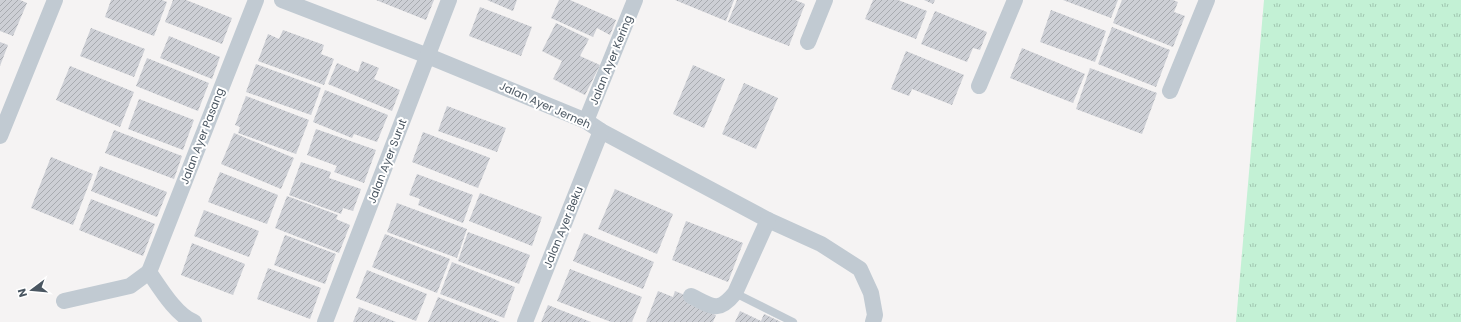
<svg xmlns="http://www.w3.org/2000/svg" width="1461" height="322" font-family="Poppins,sans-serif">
	<defs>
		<pattern id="grass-tufts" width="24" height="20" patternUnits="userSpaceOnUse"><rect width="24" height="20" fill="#c3f1d5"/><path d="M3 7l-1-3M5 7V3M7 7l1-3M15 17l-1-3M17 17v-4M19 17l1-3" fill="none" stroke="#a0c6b0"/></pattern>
		<pattern id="building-hatch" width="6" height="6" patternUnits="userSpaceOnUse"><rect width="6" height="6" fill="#cdcfd5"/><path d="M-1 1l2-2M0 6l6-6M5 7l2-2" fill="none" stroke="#a8abb0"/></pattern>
	</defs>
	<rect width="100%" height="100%" fill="#f5f3f3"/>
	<polygon fill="url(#grass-tufts)" points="1264,0 1461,0 1461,322 1236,322"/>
	<g fill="url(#building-hatch)">
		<polygon points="0,0 20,0 27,3 13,36 0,31"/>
		<polygon points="111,0 162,0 167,2 154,36 105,17"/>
		<polygon points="173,0 186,0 232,18 222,44 165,22"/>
		<polygon points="376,0 434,0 426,20"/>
		<polygon points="487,0 517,0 513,11"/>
		<polygon points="559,0 570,0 616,20 610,35 597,28 593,37 551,18"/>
		<polygon points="675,0 734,0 726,21"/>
		<polygon points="737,0 795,0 805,4 789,46 728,22"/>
		<polygon points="873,0 898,0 927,11 916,39 865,19"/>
		<polygon points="924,0 935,0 933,4"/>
		<polygon points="1063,0 1118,0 1111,18"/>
		<polygon points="1122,0 1173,0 1178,2 1174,12 1185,16 1173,47 1113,23"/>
		<polygon points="480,7 532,27 521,56 469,36"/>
		<polygon points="1051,10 1106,31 1095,62 1040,42"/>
		<polygon points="935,11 987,32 980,50 973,48 967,62 921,44"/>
		<polygon points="556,23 589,39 580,56 600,65 585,95 553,79 562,61 542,51"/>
		<polygon points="1112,27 1170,50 1156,87 1098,64"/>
		<polygon points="91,28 145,49 134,77 80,56"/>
		<polygon points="283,30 324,45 321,54 334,59 324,85 258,61 268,34 279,39"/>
		<polygon points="169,36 220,57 212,79 160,58"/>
		<polygon points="0,42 8,45 0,66"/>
		<polygon points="1022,48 1085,74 1073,103 1010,78"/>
		<polygon points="906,51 964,75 952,105 912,89 909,96 891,89"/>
		<polygon points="147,58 209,83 198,111 136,86"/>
		<polygon points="362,61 379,68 374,79 400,90 392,111 328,84 337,63 358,72"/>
		<polygon points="256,64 321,88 311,115 246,92"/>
		<polygon points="693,65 725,79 704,128 673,114"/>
		<polygon points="70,66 134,92 120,127 56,100"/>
		<polygon points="1090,68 1157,93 1142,134 1076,109"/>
		<polygon points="744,83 778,98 756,149 722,134"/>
		<polygon points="325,90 388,115 377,142 354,134 352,138 313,122"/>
		<polygon points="246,96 309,120 296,154 238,133 240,127 235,125"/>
		<polygon points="139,99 194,120 183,150 128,129"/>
		<polygon points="447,106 506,128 497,152 438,131"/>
		<polygon points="316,129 376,150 364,183 334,172 337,166 307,155"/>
		<polygon points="114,130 182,156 174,179 105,153"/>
		<polygon points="423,132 490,158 478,188 412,162"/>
		<polygon points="234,133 294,158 281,189 221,164"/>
		<polygon points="51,157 93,174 73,225 31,208"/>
		<polygon points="301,162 331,172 329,178 361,189 353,211 343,208 341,214 289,195"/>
		<polygon points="100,166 167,192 157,217 91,191"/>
		<polygon points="220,172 278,195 267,224 208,202"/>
		<polygon points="417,174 473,195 463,223 418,205 420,199 409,195"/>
		<polygon points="615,189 673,214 657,254 598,229"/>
		<polygon points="480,193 542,217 532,246 469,221"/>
		<polygon points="287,196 338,215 336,219 350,225 339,253 275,228"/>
		<polygon points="91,199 155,224 143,256 79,230"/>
		<polygon points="397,203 467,229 457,258 387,232"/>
		<polygon points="204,210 259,231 249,257 194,236"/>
		<polygon points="686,221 743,243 728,282 672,260"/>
		<polygon points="468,232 530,255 519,284 458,261"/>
		<polygon points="584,233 654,262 643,289 573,261"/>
		<polygon points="385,234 450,259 437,293 372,267"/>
		<polygon points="285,235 336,254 325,284 274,265"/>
		<polygon points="192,243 245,264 233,295 181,275"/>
		<polygon points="452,262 515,287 504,318 440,294"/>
		<polygon points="268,268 321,288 310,319 257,299"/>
		<polygon points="570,269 642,297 632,322 611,322 557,301"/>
		<polygon points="367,270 427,294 416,321 356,298"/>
		<polygon points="658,291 673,297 675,291 692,298 689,304 716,315 713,322 646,322"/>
		<polygon points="438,297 500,322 428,322"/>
		<polygon points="548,305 591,322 541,322"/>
		<polygon points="359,307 396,322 353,322"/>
		<polygon points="740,311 761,321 764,314 781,322 735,322"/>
	</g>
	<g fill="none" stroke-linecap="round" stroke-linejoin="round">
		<polyline stroke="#c1cad2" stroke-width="8" points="735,293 793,322"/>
		<g stroke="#c1cad2" stroke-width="16">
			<polyline points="282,0 428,56 586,121 601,131 768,220 821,244 860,269 871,293 875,315 873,322"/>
			<polyline points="808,42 825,0"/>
			<polyline points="979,86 1015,0"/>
			<polyline points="1170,91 1207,0"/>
			<polyline points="586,121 635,0"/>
			<polyline points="0,136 55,0"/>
			<polyline points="149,272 256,0"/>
			<path d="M691,296C712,306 718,314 735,293L768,220"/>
			<path d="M64,301L130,286L149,272C160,288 176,315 194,322"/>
			<polyline points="325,322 449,0"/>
			<polyline points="525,322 601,131"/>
		</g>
	</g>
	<g text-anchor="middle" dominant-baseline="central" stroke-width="4" stroke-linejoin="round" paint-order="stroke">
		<g font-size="11" fill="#4a5661" stroke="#fff">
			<text transform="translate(611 60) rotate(-68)">Jalan Ayer Kering</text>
			<text transform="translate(545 105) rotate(24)">Jalan Ayer Jerneh</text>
			<text transform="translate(202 136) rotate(-69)">Jalan Ayer Pasang</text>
			<text transform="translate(387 161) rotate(-69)">Jalan Ayer Surut</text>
			<text transform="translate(563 227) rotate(-68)">Jalan Ayer Beku</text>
		</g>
	</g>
	<g transform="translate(32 290) rotate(254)" stroke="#ffffff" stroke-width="3" paint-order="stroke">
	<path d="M0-3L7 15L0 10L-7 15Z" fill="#4a5661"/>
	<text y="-6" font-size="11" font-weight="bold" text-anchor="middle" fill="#4a5661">N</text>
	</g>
</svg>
